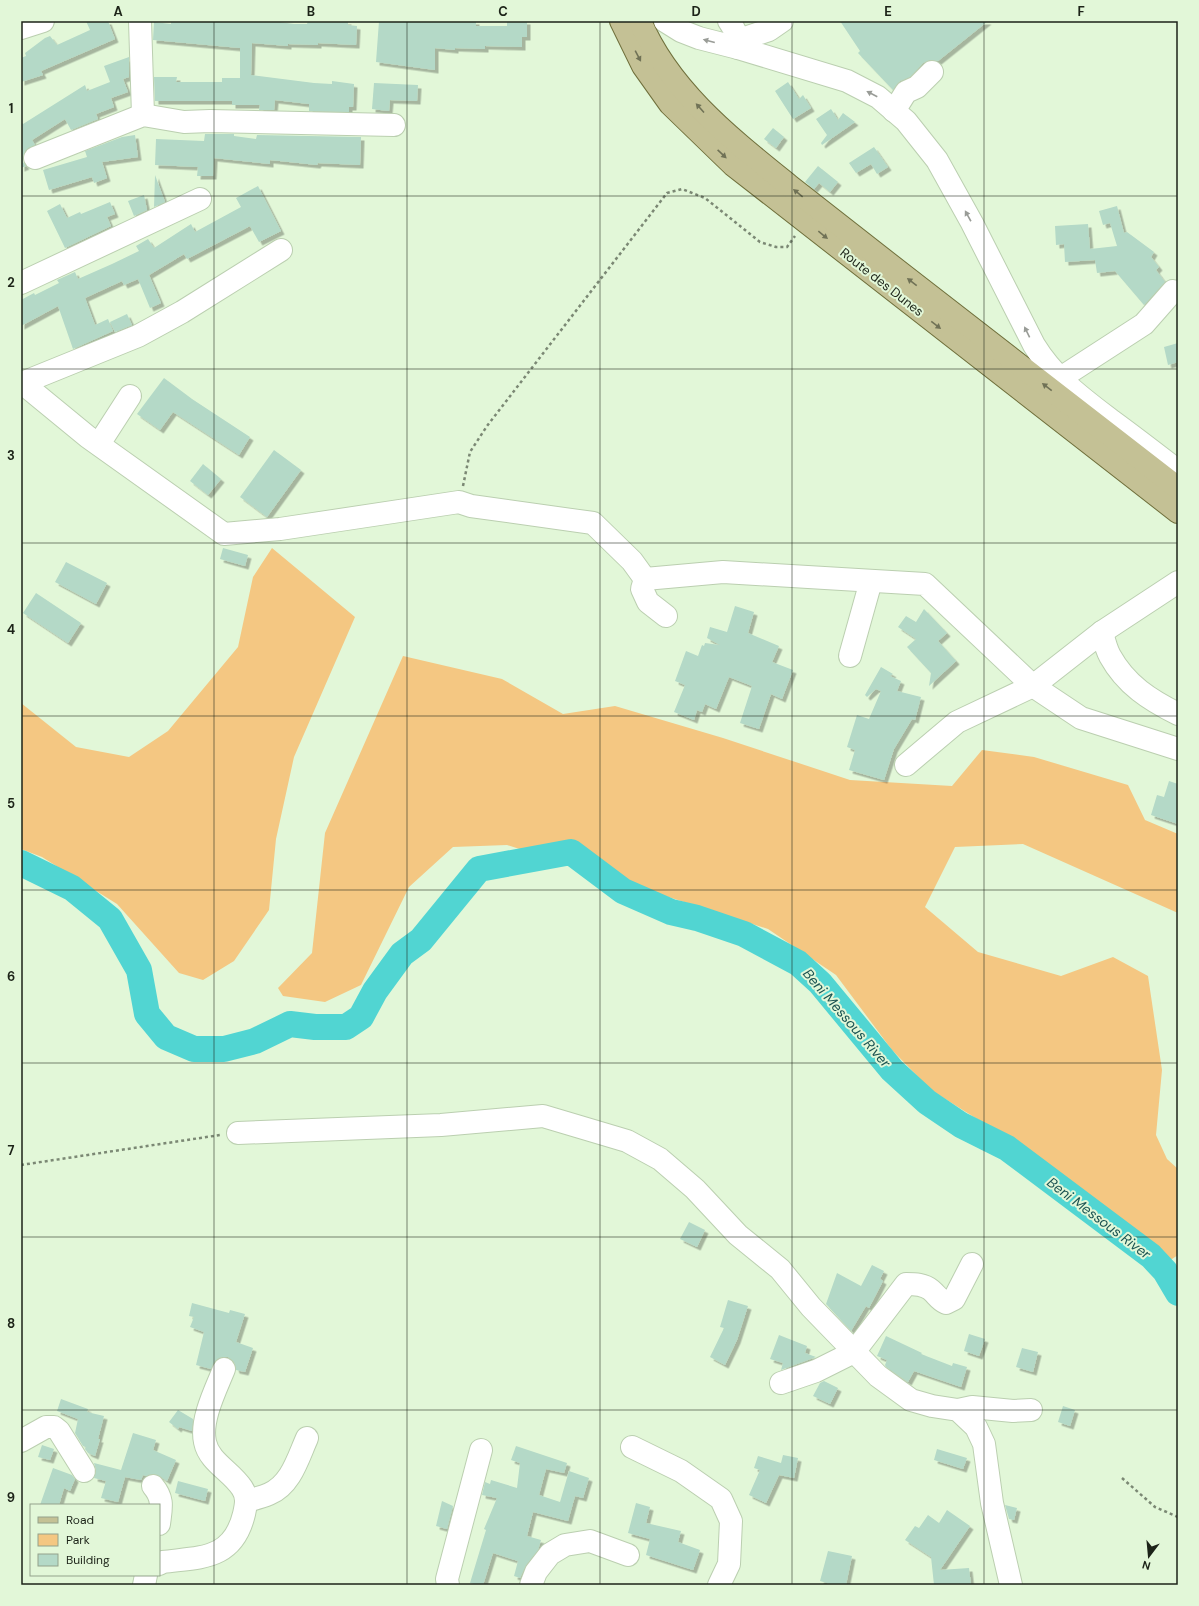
<svg xmlns="http://www.w3.org/2000/svg" width="1199" height="1606" font-family="'DM Sans',sans-serif">
	<defs>
		<filter id="shadow"><feDropShadow dx="3.5" dy="3.5" stdDeviation="0" flood-color="#0004"/></filter>
	</defs>
	<rect width="100%" height="100%" fill="#e2f7d8"/>
	<g fill="#f4c782">
		<polygon points="272,548 355,617 294,757 276,839 269,910 234,961 203,980 179,973 117,904 42,857 21,849 21,703 76,747 129,757 168,731 238,647 253,577"/>
		<polygon points="403,656 502,679 563,714 615,706 723,738 850,780 952,786 982,750 1034,757 1128,785 1145,820 1178,834 1178,913 1023,844 955,847 925,907 978,952 1061,976 1113,957 1148,976 1162,1070 1156,1135 1167,1159 1178,1169 1178,1255 1169,1261 1020,1146 931,1090 892,1050 836,975 768,929 507,845 453,847 409,887 361,985 325,1002 283,996 278,988 312,953 325,833"/>
	</g>
	<g fill="none" stroke-linecap="round" stroke-linejoin="round">
		<polyline stroke="#51d5d2" stroke-width="26" points="21,863 72,888 110,919 139,970 147,1014 166,1037 194,1049 224,1049 255,1041 290,1024 315,1027 346,1027 361,1017 375,991 402,954 421,940 479,869 571,852 623,891 671,912 697,918 744,934 798,963 820,983 892,1070 927,1102 961,1125 1007,1148 1151,1256 1165,1271 1178,1293"/>
	</g>
	<g fill="#b4d9c7" filter="url(#shadow)">
		<polygon points="86,21 108,21 115,39 41,71 43,75 21,82 21,58 26,56 25,53 45,38 50,36 57,45 90,30"/>
		<polygon points="171,21 272,21 294,24 307,24 308,21 348,21 348,25 357,26 356,45 318,43 318,45 288,44 288,46 252,43 251,75 314,83 332,84 332,81 354,84 353,107 349,107 349,112 309,111 309,104 275,100 274,110 259,110 260,105 232,105 232,101 155,101 154,77 177,77 176,82 222,82 222,78 240,78 240,48 153,40 154,22 171,24"/>
		<polygon points="379,21 476,21 476,26 507,26 507,21 527,21 527,37 522,37 522,47 485,46 485,49 455,48 455,50 435,48 435,70 376,62"/>
		<polygon points="840,21 988,21 938,61 929,60 923,63 910,77 900,81 893,90 858,53 860,51"/>
		<polygon points="129,57 129,77 123,79 128,92 111,98 114,107 96,114 98,119 71,130 65,119 32,140 35,145 25,151 23,157 23,162 26,166 21,168 21,122 23,124 85,85 87,91 110,82 104,66"/>
		<polygon points="788,82 799,99 803,95 811,108 793,119 775,91"/>
		<polygon points="374,83 418,85 417,101 390,100 389,111 372,109"/>
		<polygon points="831,109 838,120 843,113 855,122 822,145 821,143 827,135 816,119"/>
		<polygon points="773,128 784,137 776,148 764,139"/>
		<polygon points="205,134 234,134 234,136 256,139 257,135 361,137 360,165 318,163 317,165 270,160 270,164 214,158 213,176 197,176 198,167 155,165 156,139 204,141"/>
		<polygon points="135,135 138,157 102,162 107,178 94,183 92,177 49,190 43,170 87,157 85,151 122,137"/>
		<polygon points="874,147 888,167 877,174 871,164 856,173 849,163"/>
		<polygon points="818,166 838,182 830,192 819,183 814,189 805,182"/>
		<polygon points="155,175 165,202 154,207"/>
		<polygon points="258,186 281,231 259,242 250,226 187,259 184,254 149,275 161,303 150,308 138,279 124,285 122,281 85,298 95,325 108,319 113,331 73,349 58,306 21,326 21,300 34,293 35,295 59,283 57,280 75,272 78,279 112,264 139,251 136,246 148,239 154,248 191,224 195,232 241,207 236,198"/>
		<polygon points="144,195 147,210 134,216 128,201"/>
		<polygon points="110,202 115,214 107,217 111,226 65,248 47,211 60,204 67,218 80,212 81,214"/>
		<polygon points="1117,206 1124,233 1127,232 1154,252 1151,257 1159,267 1156,270 1165,282 1144,305 1115,271 1097,273 1095,260 1065,262 1064,244 1056,245 1055,226 1088,224 1090,249 1117,246 1110,223 1103,225 1099,211"/>
		<polygon points="127,314 132,325 115,332 110,322"/>
		<polygon points="1178,343 1178,362 1168,365 1164,347"/>
		<polygon points="164,378 192,399 250,437 239,455 173,412 160,430 137,414"/>
		<polygon points="274,450 301,470 267,517 240,497"/>
		<polygon points="203,464 221,479 208,495 190,481"/>
		<polygon points="223,548 248,555 245,566 220,559"/>
		<polygon points="66,562 107,583 96,604 55,582"/>
		<polygon points="36,593 81,623 68,643 23,613"/>
		<polygon points="735,606 754,612 748,633 779,646 772,662 793,670 782,699 771,694 759,729 740,723 752,686 729,677 716,709 705,704 702,712 697,710 694,720 674,712 685,685 675,681 686,651 698,656 702,645 704,646 705,643 720,645 707,638 710,627 727,632"/>
		<polygon points="924,609 947,633 938,641 956,661 929,686 931,673 907,647 916,639 898,627 906,616 916,622"/>
		<polygon points="881,667 893,674 890,676 901,681 897,691 921,697 915,720 912,719 894,749 884,780 849,770 855,750 847,747 857,715 869,719 881,691 876,689 867,697 865,695"/>
		<polygon points="1169,781 1178,784 1178,824 1151,815 1157,795 1164,797"/>
		<polygon points="689,1222 705,1230 697,1247 680,1239"/>
		<polygon points="872,1265 884,1271 880,1279 883,1281 869,1308 866,1306 851,1331 826,1304 837,1273 861,1286"/>
		<polygon points="728,1300 748,1306 737,1340 725,1365 710,1357 724,1328 720,1327"/>
		<polygon points="192,1303 229,1313 230,1310 245,1314 236,1342 253,1348 245,1372 236,1370 234,1362 228,1357 222,1357 217,1359 211,1369 196,1365 204,1332 190,1327 194,1317 189,1316"/>
		<polygon points="969,1334 985,1339 979,1356 964,1351"/>
		<polygon points="779,1335 807,1346 805,1353 816,1357 781,1370 783,1363 770,1359"/>
		<polygon points="886,1336 922,1353 921,1354 952,1366 953,1363 967,1367 961,1387 914,1371 908,1382 886,1367 885,1365 887,1360 877,1356"/>
		<polygon points="1022,1348 1038,1352 1033,1372 1016,1367"/>
		<polygon points="824,1381 838,1388 830,1404 813,1396 820,1383"/>
		<polygon points="61,1399 88,1409 87,1412 104,1416 98,1439 100,1439 95,1456 88,1453 85,1449 86,1447 83,1446 75,1433 78,1419 57,1411"/>
		<polygon points="1063,1406 1075,1410 1070,1426 1058,1422"/>
		<polygon points="178,1410 193,1419 192,1431 179,1427 178,1429 169,1422"/>
		<polygon points="133,1433 156,1440 153,1450 176,1460 167,1481 158,1475 152,1474 146,1476 143,1475 141,1480 125,1477 118,1502 101,1498 106,1481 94,1478 96,1470 94,1463 121,1470"/>
		<polygon points="42,1445 54,1449 50,1460 38,1457"/>
		<polygon points="516,1446 567,1463 564,1473 546,1469 539,1495 560,1502 569,1471 589,1478 583,1498 575,1496 568,1521 533,1512 527,1536 541,1540 538,1550 526,1565 520,1578 514,1576 518,1561 493,1553 483,1585 478,1585 470,1583 486,1530 484,1529 497,1498 482,1495 485,1482 490,1484 491,1480 517,1488 520,1463 511,1460"/>
		<polygon points="937,1449 967,1458 963,1469 934,1460"/>
		<polygon points="783,1455 798,1458 794,1478 779,1475 766,1503 749,1495 760,1470 754,1468 758,1456 781,1463"/>
		<polygon points="53,1468 72,1475 75,1479 70,1491 64,1488 59,1505 40,1505"/>
		<polygon points="178,1481 208,1489 205,1501 175,1493"/>
		<polygon points="442,1501 453,1506 447,1529 436,1526"/>
		<polygon points="636,1503 650,1507 646,1523 681,1531 678,1542 700,1550 693,1570 646,1555 650,1539 628,1533"/>
		<polygon points="1005,1505 1017,1508 1014,1520 1009,1519"/>
		<polygon points="947,1510 970,1526 940,1570 969,1568 971,1585 934,1585 931,1557 905,1540 915,1526 919,1528 928,1515 939,1523"/>
		<polygon points="828,1551 852,1556 846,1585 834,1585 820,1581"/>
	</g>
	<g fill="none" stroke-linecap="round" stroke-linejoin="round">
		<g stroke="#bbcfb0" stroke-width="24">
			<g id="minor">
				<polyline points="140,21 143,115"/>
				<path d="M665,21L681,31L699,38L738,48L847,81L878,97L906,121L937,160L972,223L1034,345C1054,378 1082,398 1112,421C1134,437 1156,454 1178,471"/>
				<path d="M729,21C735,30 739,37 738,48"/>
				<polyline points="21,28 43,21"/>
				<polyline points="739,40 769,30 782,21"/>
				<polyline points="894,111 906,92 917,87 932,72"/>
				<polyline points="35,158 143,115 184,122 210,121 394,125"/>
				<polyline points="21,283 200,199"/>
				<polyline points="1059,379 1144,324 1173,291"/>
				<polyline points="21,382 88,437 224,534 280,529 459,502 471,506 593,523 632,561 645,579"/>
				<polyline points="22,383 138,336 182,312 281,250"/>
				<polyline points="99,444 130,396"/>
				<polyline points="645,579 723,572 925,584 1033,686 1081,718 1178,749"/>
				<polyline points="645,579 642,589 648,602 666,616"/>
				<path d="M1102,632C1104,640 1106,649 1110,656C1126,685 1150,700 1178,714"/>
				<polyline points="850,656 871,581"/>
				<polyline points="906,765 957,722 1033,686 1102,632 1178,582"/>
				<polyline points="238,1133 441,1125 543,1116 627,1141 660,1159 695,1189 738,1235 780,1269 811,1307 878,1376 911,1400 932,1406 958,1410 976,1427 984,1444 992,1503 1011,1585"/>
				<path d="M781,1383L816,1371L854,1352L906,1284C915,1284 924,1284 931,1290C937,1295 939,1300 946,1303L954,1299L972,1264"/>
				<polyline points="958,1410 972,1407 1013,1411 1031,1410"/>
				<polyline points="21,1441 46,1427 54,1427 59,1431 84,1471"/>
				<polyline points="632,1447 681,1471 721,1499 731,1521 729,1564 719,1585"/>
				<path d="M153,1486C164,1499 161,1508 159,1524"/>
				<path d="M247,1501C254,1499 262,1497 269,1494C291,1485 298,1458 307,1438"/>
				<path d="M159,1564L163,1562C201,1557 233,1560 244,1514C246,1505 248,1497 242,1488C231,1471 209,1462 205,1442C200,1420 216,1389 224,1369"/>
				<polyline points="144,1585 146,1575"/>
				<polyline points="448,1585 447,1579 481,1450"/>
				<polyline points="531,1585 536,1572 550,1554 565,1545 590,1541 628,1555"/>
			</g>
		</g>
		<g stroke="#6f6f3b" stroke-width="24">
			<g id="major">
				<polyline points="621,21 643,66 670,104 733,165 1178,512"/>
				<path d="M640,21C670,92 733,140 791,187C828,216 865,245 902,274C994,346 1086,417 1178,488"/>
			</g>
		</g>
		<g stroke="#7b8874" stroke-width="2.5" stroke-dasharray="3 3" stroke-linecap="butt">
			<polyline points="463,486 470,452 487,426 667,193 682,189 705,198 760,242 776,247 787,247 795,236"/>
			<polyline points="21,1165 220,1135"/>
			<polyline points="1122,1478 1155,1507 1178,1517"/>
		</g>
		<use href="#minor" stroke="#fff" stroke-width="22"/>
		<use href="#major" stroke="#c4c195" stroke-width="22"/>
	</g>
	<defs><path id="oneway-solid" d="M-6-.8H1V-3.2L6.5 0L1 3.2V.8H-6Z"/></defs>
	<g fill="#999c97">
		<use href="#oneway-solid" transform="translate(709 41) rotate(-165)"/>
		<use href="#oneway-solid" transform="translate(872 94) rotate(-152)"/>
		<use href="#oneway-solid" transform="translate(968 216) rotate(-119)"/>
		<use href="#oneway-solid" transform="translate(1027 332) rotate(-116)"/>
	</g>
	<g fill="#707256">
		<use href="#oneway-solid" transform="translate(638 56) rotate(62)"/>
		<use href="#oneway-solid" transform="translate(700 108) rotate(-132)"/>
		<use href="#oneway-solid" transform="translate(722 154) rotate(43)"/>
		<use href="#oneway-solid" transform="translate(798 193) rotate(-141)"/>
		<use href="#oneway-solid" transform="translate(823 235) rotate(39)"/>
		<use href="#oneway-solid" transform="translate(912 282) rotate(-142)"/>
		<use href="#oneway-solid" transform="translate(936 325) rotate(38)"/>
		<use href="#oneway-solid" transform="translate(1047 387) rotate(-142)"/>
	</g>
	<path fill="none" stroke="#1c2318" stroke-width="1" stroke-opacity="0.55" d="M214,21V1585M407,21V1585M600,21V1585M792,21V1585M984,21V1585M21,196H1178M21,369H1178M21,543H1178M21,716H1178M21,890H1178M21,1063H1178M21,1237H1178M21,1410H1178"/>
	<g text-anchor="middle" dominant-baseline="central" stroke-width="4" stroke-linejoin="round" paint-order="stroke">
		<g font-size="13" fill="#1c2318" stroke="#e2f7d8">
			<text transform="translate(882 282) rotate(38)">Route des Dunes</text>
		</g>
		<g font-size="14" font-style="italic" fill="#1b5352" stroke="#e2f7d8">
			<text transform="translate(847 1018) rotate(49)">Beni Messous River</text>
			<text transform="translate(1099 1218) rotate(37)">Beni Messous River</text>
		</g>
	</g>
	<rect width="1199" height="1606" fill="none" stroke="#e2f7d8" stroke-width="44"/>
	<rect x="30" y="1504" width="130" height="72" fill="#e2f7d8" stroke="#93a28b"/>
	<rect x="38" y="1517" width="20" height="6" fill="#c4c195" stroke="#93a28b"/>
	<text x="66" y="1524" font-size="12" fill="#1c2318">Road</text>
	<rect x="38" y="1534" width="20" height="12" fill="#f4c782" stroke="#93a28b"/>
	<text x="66" y="1544" font-size="12" fill="#1c2318">Park</text>
	<rect x="38" y="1554" width="20" height="12" fill="#b4d9c7" stroke="#93a28b"/>
	<text x="66" y="1564" font-size="12" fill="#1c2318">Building</text>
	<g transform="translate(1149 1556) rotate(196)" stroke="#e2f7d8" stroke-width="3" paint-order="stroke">
	<path d="M0-3L7 15L0 10L-7 15Z" fill="#1c2318"/>
	<text y="-6" font-size="11" font-weight="bold" text-anchor="middle" fill="#1c2318">N</text>
	</g>
	<rect x="22" y="22" width="1155" height="1562" fill="none" stroke="#1c2318" stroke-width="1.5"/>
	<g font-size="13" text-anchor="middle" font-weight="bold" fill="#1c2318">
		<text x="118" y="16">A</text>
		<text x="311" y="16">B</text>
		<text x="503" y="16">C</text>
		<text x="696" y="16">D</text>
		<text x="888" y="16">E</text>
		<text x="1081" y="16">F</text>
		<text x="11" y="113">1</text>
		<text x="11" y="287">2</text>
		<text x="11" y="460">3</text>
		<text x="11" y="634">4</text>
		<text x="11" y="808">5</text>
		<text x="11" y="981">6</text>
		<text x="11" y="1155">7</text>
		<text x="11" y="1328">8</text>
		<text x="11" y="1502">9</text>
	</g>
</svg>
